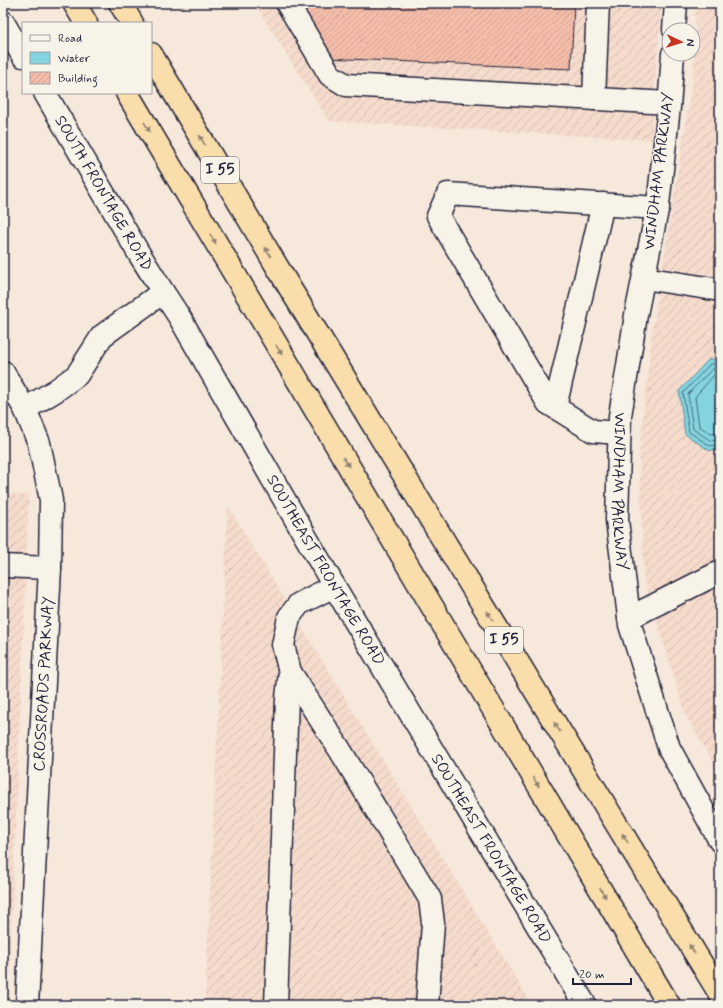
<svg xmlns="http://www.w3.org/2000/svg" width="723" height="1008" font-family="Mynerve,sans-serif">
	<defs>
		<pattern id="industrial-furrows" width="10" height="10" patternUnits="userSpaceOnUse"><rect width="10" height="10" fill="#f5dbcc"/><path d="M-1 1l2-2M0 10L10 0M9 11l2-2" fill="none" stroke="#d2bcb0"/></pattern>
		<pattern id="building-hatch" width="6" height="6" patternUnits="userSpaceOnUse"><rect width="6" height="6" fill="#f4bda9"/><path d="M-1 1l2-2M0 6l6-6M5 7l2-2" fill="none" stroke="#d1a292"/></pattern>
	</defs>
	<rect width="100%" height="100%" fill="#f6e8db"/>
	<filter id="ink" filterUnits="userSpaceOnUse"><feTurbulence type="fractalNoise" baseFrequency=".025" numOctaves="2"/><feDisplacementMap in="SourceGraphic" scale="8" xChannelSelector="R" yChannelSelector="G"/><feConvolveMatrix kernelMatrix="1 2 1 2 8 2 1 2 1" color-interpolation-filters="sRGB"/></filter>
	<g filter="url(#ink)">
		<g fill="url(#industrial-furrows)">
			<polygon points="254,3 662,3 654,93 652,140 329,121"/>
			<polygon points="696,3 720,3 720,774 686,716 644,580 639,455 652,333 693,77"/>
			<polygon points="3,494 29,495 8,1005 3,1005"/>
			<polygon points="228,506 532,1005 205,1005"/>
		</g>
		<polygon fill="#84d4df" stroke="#5d8d9d" points="709,359 720,360 720,447 710,451 685,434 679,391"/>
		<g fill="none" stroke-linecap="round" stroke-linejoin="round">
			<g stroke="#49697d" stroke-width="1">
				<polyline points="720,364 710,364 683,393 689,432 710,446 720,444"/>
				<polyline points="720,369 712,369 688,394 693,429 711,441 720,439"/>
				<polyline points="720,375 714,375 695,397 699,426 711,434 720,433"/>
			</g>
		</g>
		<polygon fill="url(#building-hatch)" stroke="#22223b" points="301,3 574,3 571,69 325,58 301,9"/>
		<g fill="none" stroke-linecap="round" stroke-linejoin="round">
			<g stroke="#22223b" stroke-width="25">
				<g id="minor">
					<polyline points="287,3 330,75 346,85 669,103"/>
					<polyline points="3,22 23,56"/>
					<polyline points="674,30 676,3"/>
					<path id="s1" d="M673,54L669,107L658,205L636,315L620,416L617,520L630,625L669,748L720,841"/>
					<path id="s2" d="M45,93L138,252L163,292"/>
					<polyline points="594,99 598,3"/>
					<polyline points="644,278 720,290"/>
					<polyline points="3,372 25,409 39,443 51,500 50,568 27,1005"/>
					<polyline points="555,407 603,204"/>
					<path id="s3" d="M25,409L55,391L77,375L102,336L163,292L180,318L334,586L585,1005"/>
					<polyline points="619,433 593,431 548,403 438,216 448,194 658,208"/>
					<polyline points="3,566 50,568"/>
					<polyline points="334,586 299,604 289,617 283,645 290,672 340,750 430,899 433,923 427,1005"/>
					<polyline points="629,618 720,572"/>
					<polyline points="276,1005 287,698 290,672"/>
				</g>
			</g>
			<g stroke="#22223b" stroke-width="25">
				<g id="highway">
					<polyline points="74,3 86,23"/>
					<polyline points="120,3 132,23"/>
					<polyline points="151,54 288,285 720,994"/>
					<polyline points="127,93 669,1005"/>
				</g>
			</g>
			<use href="#minor" stroke="#f7f3e8" stroke-width="22"/>
			<use href="#highway" stroke="#f9deab" stroke-width="22"/>
		</g>
		<defs><path id="oneway-solid" d="M-6-.8H1V-3.2L6.5 0L1 3.2V.8H-6Z"/></defs>
		<g fill="#8e8073">
			<use href="#oneway-solid" transform="translate(147 127) rotate(60)"/>
			<use href="#oneway-solid" transform="translate(202 140) rotate(-121)"/>
			<use href="#oneway-solid" transform="translate(213 239) rotate(59)"/>
			<use href="#oneway-solid" transform="translate(268 252) rotate(-121)"/>
			<use href="#oneway-solid" transform="translate(279 350) rotate(59)"/>
			<use href="#oneway-solid" transform="translate(346 462) rotate(59)"/>
			<use href="#oneway-solid" transform="translate(490 616) rotate(-121)"/>
			<use href="#oneway-solid" transform="translate(557 727) rotate(-121)"/>
			<use href="#oneway-solid" transform="translate(536 782) rotate(59)"/>
			<use href="#oneway-solid" transform="translate(625 838) rotate(-121)"/>
			<use href="#oneway-solid" transform="translate(603 893) rotate(59)"/>
			<use href="#oneway-solid" transform="translate(692 949) rotate(-121)"/>
		</g>
	</g>
	<g text-anchor="middle" dominant-baseline="central" stroke-width="3" stroke-linejoin="round" paint-order="stroke">
		<g fill="#f7f3e8" stroke="#62616f" stroke-width="1">
			<rect x="201" y="157" width="38" height="26" rx="3"/>
			<rect x="485" y="627" width="38" height="26" rx="3"/>
		</g>
		<g font-size="15" font-weight="bold" fill="#22223b">
			<text x="220" y="170">I 55</text>
			<text x="504" y="640">I 55</text>
		</g>
		<g font-size="16" fill="#22223b" stroke="#f7f3e8">
			<text transform="translate(659 171) rotate(-83)">WINDHAM PARKWAY</text>
			<text stroke="none"><textPath href="#s2" startOffset="116">SOUTH FRONTAGE ROAD</textPath></text>
			<text stroke="none"><textPath href="#s1" startOffset="442">WINDHAM PARKWAY</textPath></text>
			<text stroke="none"><textPath href="#s3" startOffset="506">SOUTHEAST FRONTAGE ROAD</textPath></text>
			<text transform="translate(44 684) rotate(-87)">CROSSROADS PARKWAY</text>
			<text stroke="none"><textPath href="#s3" startOffset="830">SOUTHEAST FRONTAGE ROAD</textPath></text>
		</g>
	</g>
	<rect width="723" height="1008" fill="none" stroke="#f7f3e8" stroke-width="16"/>
	<rect x="8" y="8" width="707" height="992" fill="none" stroke="#22223b" stroke-width="1.5" filter="url(#ink)"/>
	<rect x="22" y="22" width="130" height="72" fill="#f7f3e8" stroke="#a29fa3"/>
	<rect x="30" y="35" width="20" height="6" fill="#f7f3e8" stroke="#a29fa3"/>
	<text x="58" y="42" font-size="12" fill="#22223b">Road</text>
	<rect x="30" y="52" width="20" height="12" fill="#84d4df" stroke="#a29fa3"/>
	<text x="58" y="62" font-size="12" fill="#22223b">Water</text>
	<rect x="30" y="72" width="20" height="12" fill="url(#building-hatch)" stroke="#a29fa3"/>
	<text x="58" y="82" font-size="12" fill="#22223b">Building</text>
	<g transform="translate(681 42) rotate(94)"><circle r="19" fill="#f7f3e8" stroke="#a29fa3"/>
	<path d="M0-3L7 15L0 10L-7 15Z" fill="#c8321e"/>
	<text y="-6" font-size="11" font-weight="bold" text-anchor="middle" fill="#22223b">N</text>
	</g>
	<path d="M573 978v6h58v-6" fill="none" stroke="#22223b" stroke-width="2"/>
	<text x="579" y="978" font-size="12" fill="#22223b" stroke="#f7f3e8" stroke-width="3" paint-order="stroke">20 m</text>
</svg>
